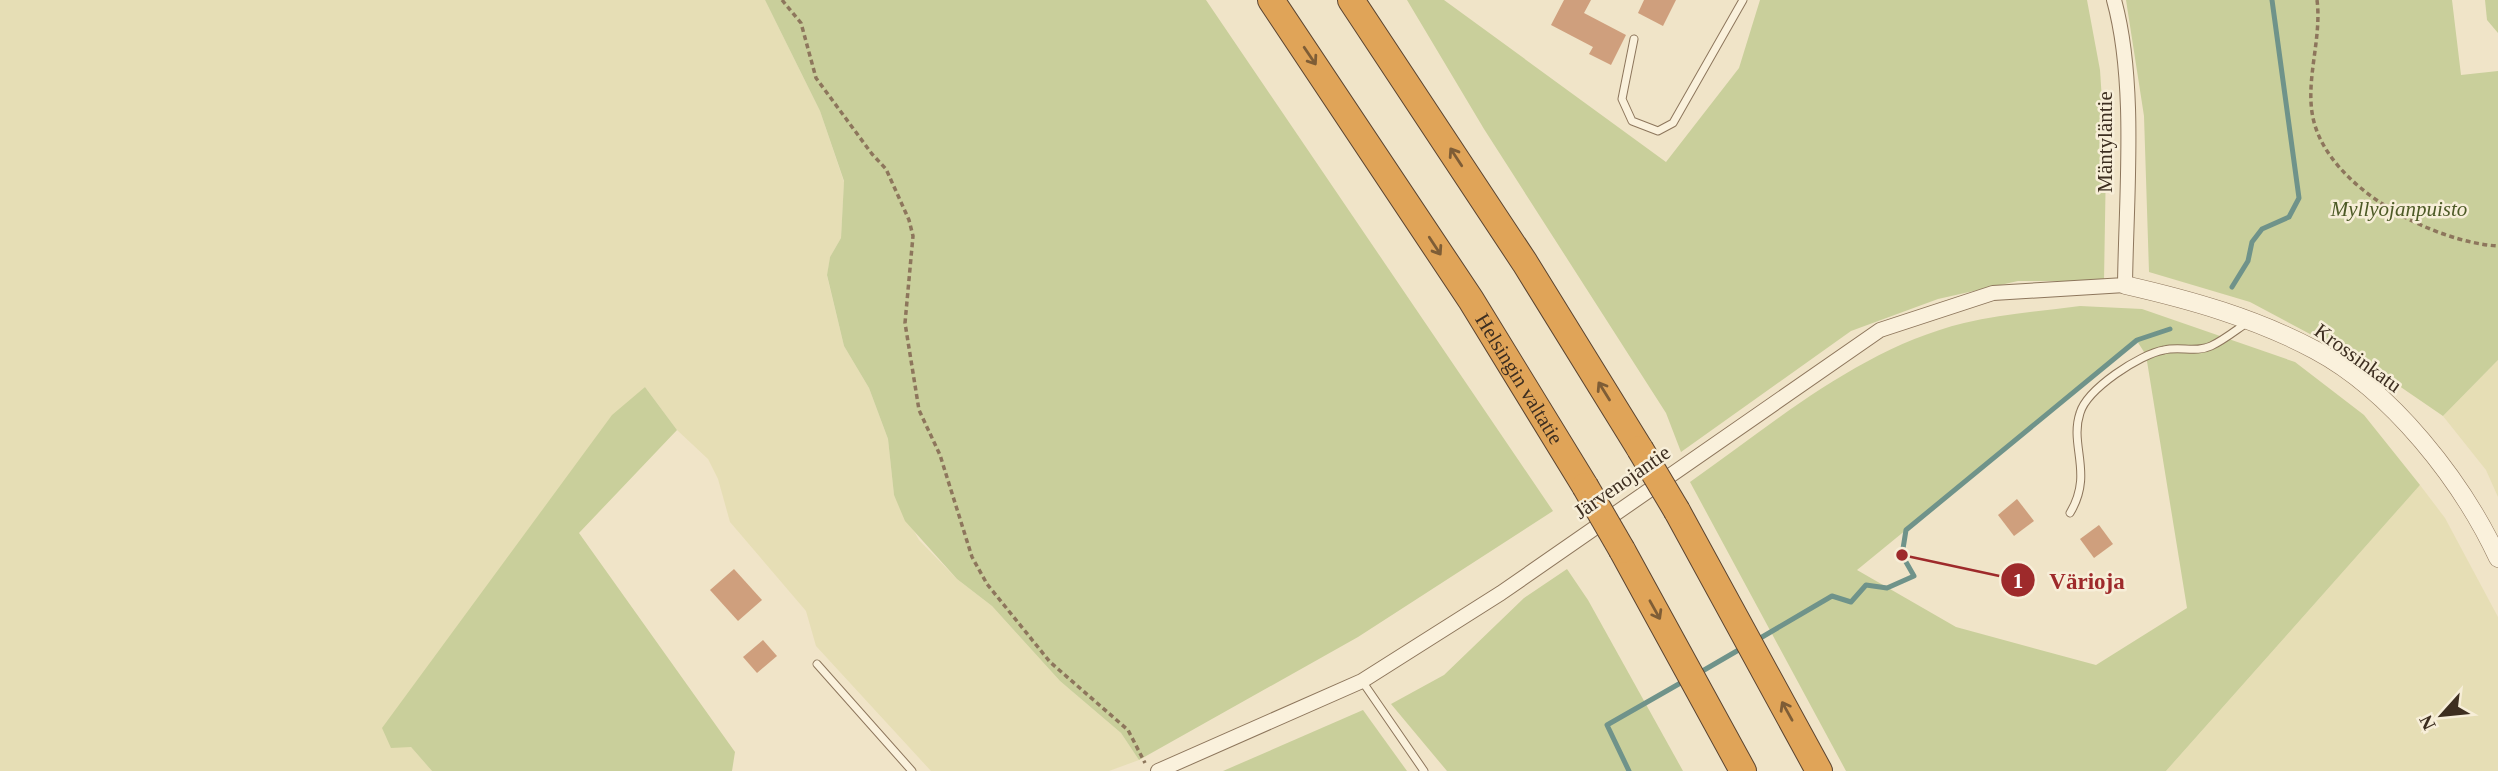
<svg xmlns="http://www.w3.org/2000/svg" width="2498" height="771" font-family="Georgia,serif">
	<rect width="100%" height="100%" fill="#f0e4c8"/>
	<g fill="#e6deb5">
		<polygon points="0,0 765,0 820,111 844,182 841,238 830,257 827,276 844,346 869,388 888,439 894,495 919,540 957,579 992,606 1060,681 1121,733 1139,760 1109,771 931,771 816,646 806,611 730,522 718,479 708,459 677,430 645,387 411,747 432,771 0,771"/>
		<polygon points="2498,360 2498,497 2486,470 2443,416"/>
		<polygon points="2420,485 2445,518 2498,617 2498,771 2166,771"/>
	</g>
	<g fill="#c9cf9b" fill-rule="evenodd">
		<polygon points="765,0 1206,0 1553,511 1358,637 1139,760 1121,733 1060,681 992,606 957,579 905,521 894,495 888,439 869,388 844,346 827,275 830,257 841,238 844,181 820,111"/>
		<polygon points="1407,0 1444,0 1666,162 1739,68 1760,0 2087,0 2100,70 2106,161 2104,281 2018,281 1938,299 1851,331 1681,452 1666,413 1484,129"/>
		<polygon points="2126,0 2452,0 2461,75 2498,71 2498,360 2443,416 2370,366 2250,302 2149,272 2144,116"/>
		<polygon points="2485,0 2498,0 2498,33 2487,20"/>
		<path d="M2080,306L2142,309L2295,362L2364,415L2420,485L2166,771H1846L1690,482C1775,422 1861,348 1964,323C2002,314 2042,311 2080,306ZM2137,341L2146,355L2187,608L2096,665L1956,627L1857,570Z"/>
		<polygon points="645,387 677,430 579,533 735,752 732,771 432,771 411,747 391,748 382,728 612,415"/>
		<polygon points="1567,569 1588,600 1683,771 1447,771 1391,704 1444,675 1524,598"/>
		<polygon points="1363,710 1407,771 1223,771"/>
	</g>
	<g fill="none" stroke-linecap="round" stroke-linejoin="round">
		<g stroke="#6f938a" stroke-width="5">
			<polyline points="2232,287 2248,261 2252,242 2262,229 2289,217 2299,198 2272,0"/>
			<polyline points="1757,640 1832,596 1851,602 1866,585 1887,588 1914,576 1902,555 1906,530 2137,340 2170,329"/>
			<polyline points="1699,673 1742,648"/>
			<polyline points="1629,771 1607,725 1684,681"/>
		</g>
	</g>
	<g fill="#cf9f7d">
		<polygon points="1564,0 1591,0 1584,13 1626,35 1611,65 1589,54 1593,47 1551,25"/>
		<polygon points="1644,0 1676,0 1663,26 1638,13"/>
		<polygon points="2017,499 2034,521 2014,536 1998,515"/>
		<polygon points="2099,525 2113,544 2094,558 2080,539"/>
		<polygon points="734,569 762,600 738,621 710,590"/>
		<polygon points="763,640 777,656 757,673 743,657"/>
	</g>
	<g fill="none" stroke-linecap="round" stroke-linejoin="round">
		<g stroke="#8d765c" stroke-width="9">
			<g id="service">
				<polyline points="1634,39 1622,99 1632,121 1658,131 1673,123 1743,0"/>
				<path d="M2070,513C2094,473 2069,446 2080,413C2087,389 2140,354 2164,350C2180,346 2196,353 2211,346C2224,340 2236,330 2248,322"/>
				<polyline points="817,664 912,771"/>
				<polyline points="1362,681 1424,771"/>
			</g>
		</g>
		<g stroke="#8d765c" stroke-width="16">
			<path id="minor" d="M1158,771L1362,681L1501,593L1880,330L1993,293L2125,285C2126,198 2137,83 2114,0"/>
		</g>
		<g stroke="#8d765c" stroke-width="19">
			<path id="tertiary" d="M2125,285C2191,300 2255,318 2315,350C2392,391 2462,481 2498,558"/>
		</g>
		<g stroke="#5b4430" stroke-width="28">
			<g id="motorway">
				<path id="s1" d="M1271,0L1471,300L1585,486"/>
				<polyline points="1351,0 1525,263 1640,449"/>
				<polyline points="1677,511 1819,771"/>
				<polyline points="1622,550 1743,771"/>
			</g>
		</g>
		<g stroke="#8d765c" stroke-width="3.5" stroke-dasharray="5 3.5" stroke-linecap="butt">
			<polyline points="782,0 801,23 816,78 872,154 886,169 909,220 913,236 905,323 919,410 940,455 972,557 987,584 1050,662 1128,730 1145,763"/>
			<path d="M2317,0C2322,39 2305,80 2313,118C2328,188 2433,242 2498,246"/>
		</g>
		<use href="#service" stroke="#faf1dc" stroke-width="7"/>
		<use href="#minor" stroke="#faf1dc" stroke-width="14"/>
		<use href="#tertiary" stroke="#faf1dc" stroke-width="18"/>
		<use href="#motorway" stroke="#e0a458" stroke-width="26"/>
		<g stroke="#5b4430" stroke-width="28" stroke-linecap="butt">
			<g id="motorway-bridge">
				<polyline points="1640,449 1677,511"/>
				<polyline points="1585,486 1622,550"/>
			</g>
		</g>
		<use href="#motorway-bridge" stroke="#e0a458" stroke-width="26"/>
	</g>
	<defs><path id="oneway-shaft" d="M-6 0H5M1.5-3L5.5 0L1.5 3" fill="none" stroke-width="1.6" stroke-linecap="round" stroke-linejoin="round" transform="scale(1.75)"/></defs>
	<g stroke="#7e5d36">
		<use href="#oneway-shaft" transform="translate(1310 56) rotate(56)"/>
		<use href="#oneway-shaft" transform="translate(1456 157) rotate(-123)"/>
		<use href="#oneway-shaft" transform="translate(1435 246) rotate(57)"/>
		<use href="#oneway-shaft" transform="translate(1604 391) rotate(-122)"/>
		<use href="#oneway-shaft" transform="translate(1655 610) rotate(61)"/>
		<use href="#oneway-shaft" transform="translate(1787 711) rotate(-119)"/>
	</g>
	<g text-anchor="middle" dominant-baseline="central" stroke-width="5" stroke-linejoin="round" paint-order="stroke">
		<g font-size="21" fill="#3d2e20" stroke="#f7eed8">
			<text transform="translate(2105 142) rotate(-90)">Mäntyläntie</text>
			<text transform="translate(2358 358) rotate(36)">Krossinkatu</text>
			<text stroke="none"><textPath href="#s1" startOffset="453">Helsingin valtatie</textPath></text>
			<text transform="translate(1622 482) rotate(-35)">Järvenojantie</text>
		</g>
		<g font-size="21" font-style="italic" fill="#4d5a26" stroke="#f7eed8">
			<text x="2399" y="209">Myllyojanpuisto</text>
		</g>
	</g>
	<path fill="none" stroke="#9e2a2b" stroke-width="2.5" d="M1902 555L2018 580"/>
	<g fill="#9e2a2b" stroke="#f7eed8" stroke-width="2.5">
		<circle cx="1902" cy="555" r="7"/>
		<circle cx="2018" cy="580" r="18"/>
	</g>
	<g font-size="21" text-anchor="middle" font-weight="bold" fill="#fff">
		<text x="2018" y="588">1</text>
	</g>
	<g font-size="23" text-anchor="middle" font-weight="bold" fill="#9e2a2b" stroke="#f7eed8" stroke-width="5" stroke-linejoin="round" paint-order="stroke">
		<text x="2087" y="589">Värioja</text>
	</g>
	<g transform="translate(2442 715) rotate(243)" stroke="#f7eed8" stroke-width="5" paint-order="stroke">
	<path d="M0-5L12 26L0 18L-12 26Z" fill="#3d2e20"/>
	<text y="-10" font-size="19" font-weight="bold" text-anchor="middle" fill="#3d2e20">N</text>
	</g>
</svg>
